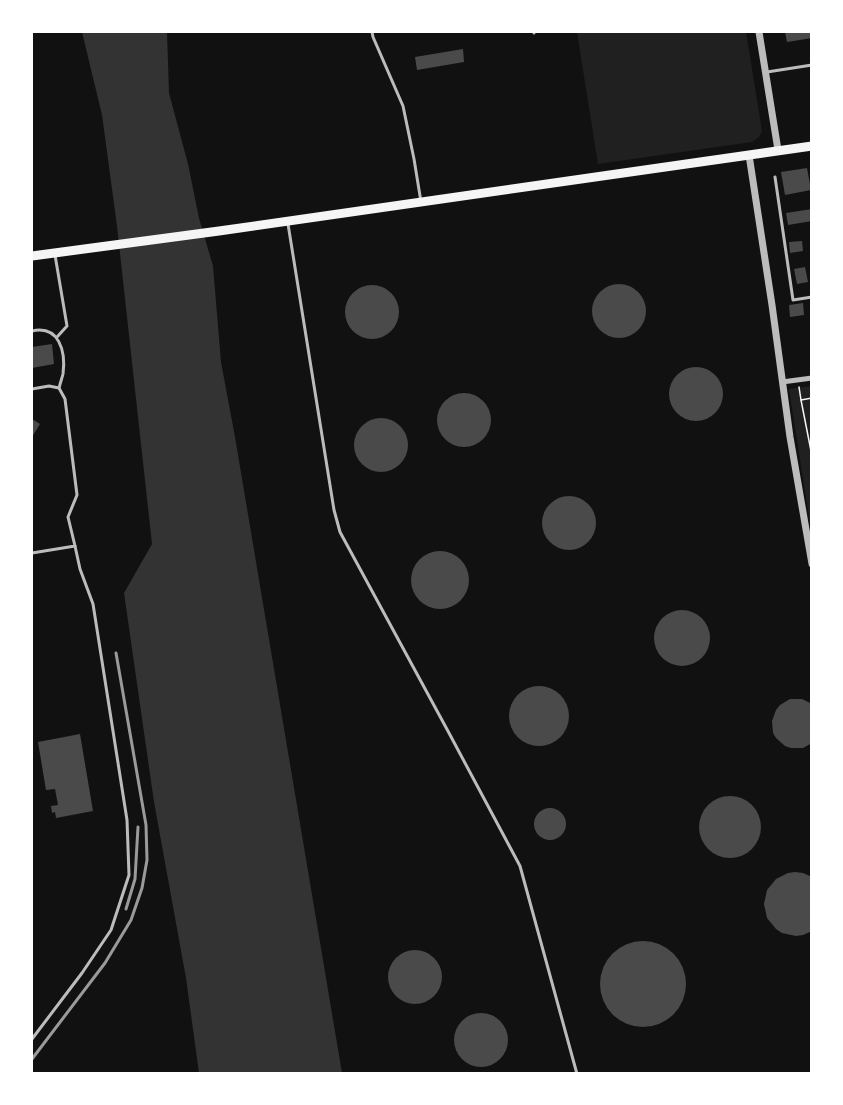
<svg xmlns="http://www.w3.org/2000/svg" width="843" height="1105" font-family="'Times New Roman',serif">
	<rect width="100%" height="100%" fill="#111"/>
	<g fill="#202020">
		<polygon points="577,32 746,32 762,131 759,137 752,142 598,164"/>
		<polygon points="811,386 811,530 789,389"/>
	</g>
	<polygon fill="#333" points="82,32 167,32 169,93 188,164 199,218 213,266 221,362 235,437 342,1073 199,1073 186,978 154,802 124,593 152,544 117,226 102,115"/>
	<g fill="#4a4a4a">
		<polygon points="785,32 812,32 812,38 787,42"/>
		<polygon points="463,49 464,62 417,70 415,57"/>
		<polygon points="807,168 811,190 785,195 781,172"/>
		<polygon points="812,209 812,221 788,225 786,213"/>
		<polygon points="802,241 803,251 790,253 789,242"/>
		<polygon points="805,267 808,282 797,284 794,269"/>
		<circle cx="619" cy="311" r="27"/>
		<circle cx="372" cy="312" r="27"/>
		<polygon points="803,303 804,315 790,317 789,305"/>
		<polygon points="52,344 54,364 32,368 32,347"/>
		<circle cx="696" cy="394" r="27"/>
		<circle cx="464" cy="420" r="27"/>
		<circle cx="381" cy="445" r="27"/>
		<polygon points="32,419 40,424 32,437"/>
		<circle cx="569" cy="523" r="27"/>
		<circle cx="440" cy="580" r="29"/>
		<circle cx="682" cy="638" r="28"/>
		<circle cx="539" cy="716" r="30"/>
		<polygon points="790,699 802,699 812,704 812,743 803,748 791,748 785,746 776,738 773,733 772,721 776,710 780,705"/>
		<polygon points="80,734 93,811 56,818 55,812 52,813 51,806 58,805 55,789 46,790 38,742"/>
		<circle cx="730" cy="827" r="31"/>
		<circle cx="550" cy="824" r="16"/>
		<polygon points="795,872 803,873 812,877 812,931 803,935 796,936 782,933 776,929 767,918 764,904 767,890 776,879 788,873"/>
		<circle cx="643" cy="984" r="43"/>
		<circle cx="415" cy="977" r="27"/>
		<circle cx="481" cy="1040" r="27"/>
	</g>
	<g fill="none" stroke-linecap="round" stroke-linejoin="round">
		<g stroke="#f5f5f5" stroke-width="1.5">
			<polyline points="799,387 801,400 812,398"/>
			<polyline points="801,400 812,456"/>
		</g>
		<g stroke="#bcbcbc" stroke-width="3">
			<polyline points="372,32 373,37 403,106 414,159 421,202"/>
			<polyline points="534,32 534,33"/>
			<polyline points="767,72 812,65"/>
			<polyline points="775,177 793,300 812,297"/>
			<polyline points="288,224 334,510 340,532 449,733 520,866 577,1074"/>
			<polyline points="55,255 67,326 57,337"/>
			<path d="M32,331C59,325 66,351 63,374C62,378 60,384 59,388"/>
			<polyline points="32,389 49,386 59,388 65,399 77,495 68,517 75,546 32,553"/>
			<polyline points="32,1039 82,973 111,930 129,875 127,820 93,604 80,569 75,546"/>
		</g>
		<polyline stroke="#bcbcbc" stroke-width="5" points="782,382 812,378"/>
		<g stroke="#bcbcbc" stroke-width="7">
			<polyline points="759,32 778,150"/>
			<polyline points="749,155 772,305 790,437 812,564"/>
		</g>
		<polyline stroke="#f5f5f5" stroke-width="9" points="32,256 219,231 812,146"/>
		<g stroke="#9a9a9a" stroke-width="3">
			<polyline points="126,909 135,879 138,827"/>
			<polyline points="32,1059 105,963 131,920 142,888 147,860 146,825 116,653"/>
		</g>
	</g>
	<rect width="843" height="1105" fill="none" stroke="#ffffff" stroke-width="66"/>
</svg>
